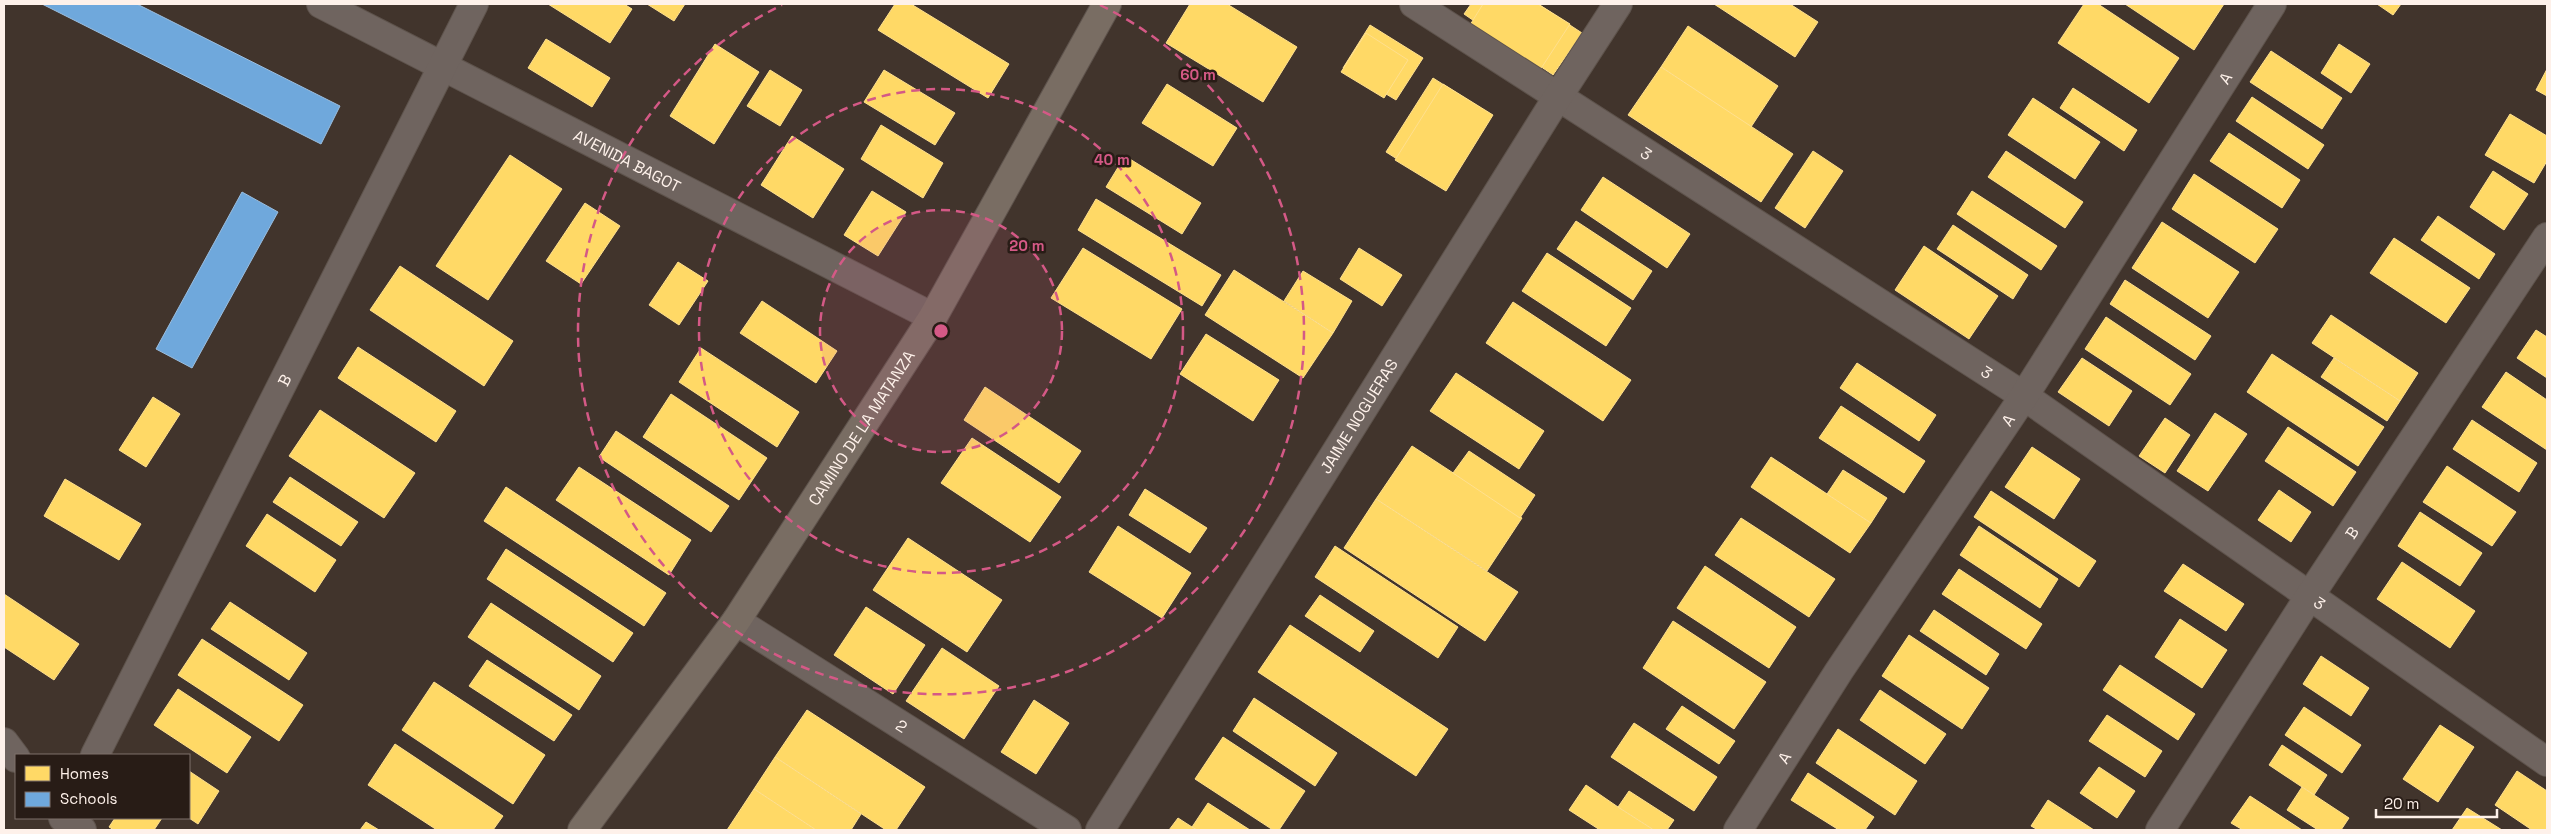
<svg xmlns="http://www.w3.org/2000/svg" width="2551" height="834" font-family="'Space Grotesk',sans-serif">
	<rect width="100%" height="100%" fill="#41342c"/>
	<g fill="#ffd966" stroke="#ffe08e">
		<polygon points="548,4 624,4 632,9 610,43"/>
		<polygon points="647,4 685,4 674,21"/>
		<polygon points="895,4 911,4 1009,64 988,98 878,30"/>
		<polygon points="1190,4 1227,4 1297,47 1263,102 1166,43"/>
		<polygon points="1471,4 1538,4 1582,33 1553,75 1464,14"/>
		<polygon points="1483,4 1538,4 1570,24 1540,70 1470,25"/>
		<polygon points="1714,4 1790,4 1818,22 1795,57"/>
		<polygon points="2084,4 2098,4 2179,58 2149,103 2058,43"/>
		<polygon points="2125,4 2224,4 2194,50"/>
		<polygon points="2377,4 2401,4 2393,15"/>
		<polygon points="1370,25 1423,58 1396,100 1343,68"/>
		<polygon points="1688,26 1778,86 1751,127 1661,67"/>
		<polygon points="1366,33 1408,60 1384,98 1341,72"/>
		<polygon points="546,39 610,78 592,107 528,68"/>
		<polygon points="715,44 759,72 714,144 670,116"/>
		<polygon points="2339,44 2370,64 2351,93 2321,73"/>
		<polygon points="2271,51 2342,98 2322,129 2250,82"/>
		<polygon points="1661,67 1793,154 1761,202 1628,115"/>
		<polygon points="2547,69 2547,96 2536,90"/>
		<polygon points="770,70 802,90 780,126 747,106"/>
		<polygon points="884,70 955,113 935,145 864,102"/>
		<polygon points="1433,78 1490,114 1443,188 1386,152"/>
		<polygon points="1167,84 1237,128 1213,166 1142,123"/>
		<polygon points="1443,84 1493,115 1446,191 1395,160"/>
		<polygon points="2073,88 2137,130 2124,151 2060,108"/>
		<polygon points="2252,97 2324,145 2308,169 2236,121"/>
		<polygon points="2033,98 2100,142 2075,179 2008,135"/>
		<polygon points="2510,114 2547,136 2547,161 2534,183 2485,155"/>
		<polygon points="881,125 943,163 923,198 861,159"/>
		<polygon points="2229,133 2300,180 2282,208 2210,161"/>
		<polygon points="792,136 844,169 813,218 761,185"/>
		<polygon points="1813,151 1843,171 1805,228 1775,208"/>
		<polygon points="2006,151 2083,202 2065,228 1988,177"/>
		<polygon points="510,155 562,189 488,300 436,266"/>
		<polygon points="1125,156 1201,203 1182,234 1106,187"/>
		<polygon points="2493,171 2528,194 2504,230 2470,207"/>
		<polygon points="2194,174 2278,229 2255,263 2172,209"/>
		<polygon points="1603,177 1690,234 1667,268 1581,210"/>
		<polygon points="872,191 906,212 878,256 844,235"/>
		<polygon points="1972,191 2057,246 2041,270 1957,214"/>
		<polygon points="1096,199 1221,275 1202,306 1078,230"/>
		<polygon points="585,203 620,226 581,284 546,261"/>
		<polygon points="2438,216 2495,254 2479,279 2421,240"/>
		<polygon points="1576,221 1652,271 1633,300 1557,249"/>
		<polygon points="2162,222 2239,272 2208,318 2132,268"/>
		<polygon points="1953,225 2028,275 2013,299 1937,249"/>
		<polygon points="2394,238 2470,288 2446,323 2370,273"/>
		<polygon points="1924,246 1998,296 1969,339 1895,290"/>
		<polygon points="1083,248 1182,309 1151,359 1051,298"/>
		<polygon points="1359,248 1402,275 1382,306 1340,279"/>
		<polygon points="1547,253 1631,308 1606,346 1522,291"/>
		<polygon points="678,262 708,281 679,325 649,305"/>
		<polygon points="400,266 513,341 484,386 370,310"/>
		<polygon points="1234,270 1333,333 1303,378 1205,315"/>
		<polygon points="1303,271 1352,301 1333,333 1284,301"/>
		<polygon points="2125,280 2211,336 2195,360 2110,304"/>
		<polygon points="762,301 837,351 816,383 740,333"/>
		<polygon points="1513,302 1631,380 1603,421 1486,343"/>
		<polygon points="2331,315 2418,373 2400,401 2312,343"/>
		<polygon points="2106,317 2191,374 2170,405 2085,349"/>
		<polygon points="2536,330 2547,337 2547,378 2517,358"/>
		<polygon points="1206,334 1279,380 1253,421 1180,374"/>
		<polygon points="358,347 456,411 436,442 338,378"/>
		<polygon points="701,348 799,412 777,447 679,382"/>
		<polygon points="2272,354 2384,427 2358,466 2247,392"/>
		<polygon points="2082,358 2132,391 2109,426 2058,392"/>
		<polygon points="2334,358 2400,401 2387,421 2321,377"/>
		<polygon points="1857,363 1936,415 1919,441 1840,388"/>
		<polygon points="2506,372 2547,400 2547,450 2482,407"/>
		<polygon points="1456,373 1544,431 1519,469 1430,411"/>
		<polygon points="985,387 1081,451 1059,483 964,420"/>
		<polygon points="671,394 767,458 739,500 643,437"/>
		<polygon points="153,397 180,414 146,467 119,450"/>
		<polygon points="1841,406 1925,461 1904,493 1819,438"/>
		<polygon points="320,410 415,473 384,518 289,456"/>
		<polygon points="2215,413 2247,434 2208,491 2177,471"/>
		<polygon points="2165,418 2190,435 2165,473 2139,456"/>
		<polygon points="2472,420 2537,463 2519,492 2453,449"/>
		<polygon points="2288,427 2356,472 2333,506 2265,461"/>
		<polygon points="616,431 729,506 711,532 599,457"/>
		<polygon points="972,438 1061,497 1030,542 941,483"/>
		<polygon points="1412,446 1522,518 1487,571 1376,499"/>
		<polygon points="2032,447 2080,479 2054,519 2005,487"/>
		<polygon points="1469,451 1535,495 1520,518 1453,473"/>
		<polygon points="1771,457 1871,523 1850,553 1751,487"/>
		<polygon points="2447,466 2516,512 2492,546 2423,502"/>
		<polygon points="579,467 691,540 669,575 556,500"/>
		<polygon points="1843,470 1887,498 1871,523 1827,494"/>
		<polygon points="290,477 358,522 341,546 273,502"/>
		<polygon points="65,479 141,524 119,560 44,516"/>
		<polygon points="506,487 666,593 644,626 484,521"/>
		<polygon points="1145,489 1207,528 1190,553 1129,515"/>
		<polygon points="2279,490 2311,512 2291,542 2258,520"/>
		<polygon points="1991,491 2096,561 2079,587 1974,517"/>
		<polygon points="1376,499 1518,592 1485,641 1344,548"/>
		<polygon points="2420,512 2482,553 2460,586 2398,546"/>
		<polygon points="267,514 336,560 315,592 246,546"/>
		<polygon points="1741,518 1835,579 1809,617 1715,555"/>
		<polygon points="1118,526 1191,573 1162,618 1089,572"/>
		<polygon points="1979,526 2058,579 2040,608 1960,555"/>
		<polygon points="908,538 1002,600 967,652 873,590"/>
		<polygon points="1335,546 1458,627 1438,658 1315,577"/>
		<polygon points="506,549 633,633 613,662 487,579"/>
		<polygon points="2402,562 2475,611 2450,648 2377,599"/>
		<polygon points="2183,564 2244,604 2226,631 2164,591"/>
		<polygon points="1705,566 1796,627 1769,668 1677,608"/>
		<polygon points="1959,569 2042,624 2026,649 1942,594"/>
		<polygon points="4,594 79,644 54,680 4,647"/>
		<polygon points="1320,595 1374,631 1360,652 1305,616"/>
		<polygon points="230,602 307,653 289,680 211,629"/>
		<polygon points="491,603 601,676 579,710 468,637"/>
		<polygon points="866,607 925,645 893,694 834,655"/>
		<polygon points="1934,610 1999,654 1986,675 1920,631"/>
		<polygon points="2180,619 2227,650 2202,688 2155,657"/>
		<polygon points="1673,621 1766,682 1734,729 1643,668"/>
		<polygon points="1290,625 1448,729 1416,776 1258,672"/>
		<polygon points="1909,635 1989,688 1962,729 1882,676"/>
		<polygon points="202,639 303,705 279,741 178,675"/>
		<polygon points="942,648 999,686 964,739 906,701"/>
		<polygon points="2321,656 2369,688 2351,716 2303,684"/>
		<polygon points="487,660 572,715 554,741 469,686"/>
		<polygon points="2120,665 2195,714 2178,740 2103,690"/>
		<polygon points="434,682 545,755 513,804 402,730"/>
		<polygon points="178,689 251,737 227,773 154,725"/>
		<polygon points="1880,690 1946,734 1925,764 1860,720"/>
		<polygon points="1254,698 1337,753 1315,786 1233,731"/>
		<polygon points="1034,700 1069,723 1036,774 1001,752"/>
		<polygon points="1682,706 1735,741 1719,764 1666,729"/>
		<polygon points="2304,707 2361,745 2342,773 2285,735"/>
		<polygon points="807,710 925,787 896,830 886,830 775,757"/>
		<polygon points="2107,715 2162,751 2145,777 2089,741"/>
		<polygon points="1634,723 1717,777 1694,811 1611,757"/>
		<polygon points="2440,725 2474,747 2438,802 2403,779"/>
		<polygon points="1838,729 1917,781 1895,815 1816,763"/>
		<polygon points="1223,737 1305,791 1279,830 1273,830 1195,779"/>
		<polygon points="395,744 503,816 493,830 437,830 368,785"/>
		<polygon points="2282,745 2327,775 2314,795 2269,765"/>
		<polygon points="775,757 861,814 851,830 816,830 754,789"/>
		<polygon points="2099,767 2135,791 2117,818 2080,793"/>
		<polygon points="189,771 219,791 198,824 189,818"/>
		<polygon points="2517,771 2547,791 2547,830 2532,830 2495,805"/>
		<polygon points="1808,773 1874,817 1865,830 1839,830 1791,800"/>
		<polygon points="1586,785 1618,807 1654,830 1600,830 1569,810"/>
		<polygon points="2302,787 2349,818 2341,830 2318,830 2287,810"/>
		<polygon points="754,789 816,830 727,830"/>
		<polygon points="1629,791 1674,820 1667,830 1654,830 1618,807"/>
		<polygon points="2250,796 2302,830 2243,830 2231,823"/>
		<polygon points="2048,800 2094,830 2038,830 2031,826"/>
		<polygon points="1208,803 1250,830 1197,830 1192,827"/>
		<polygon points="2467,808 2502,830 2452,830"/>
		<polygon points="115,818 162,818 154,830 114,830 109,827"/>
		<polygon points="1178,818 1192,827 1197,830 1169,830"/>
		<polygon points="366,822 379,830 360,830"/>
	</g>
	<g fill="#6fa8dc" stroke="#9abee0">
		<polygon points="42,4 137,4 340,106 321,144"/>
		<polygon points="242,192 278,212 192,368 156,349"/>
	</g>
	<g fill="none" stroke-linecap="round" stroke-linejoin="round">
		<g stroke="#5e534c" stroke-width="30">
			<g id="minor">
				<path id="s1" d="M321,4L933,317"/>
				<path id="s2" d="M1414,4L2024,396L2547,762"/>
				<path id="s3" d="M736,621L1067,830"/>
				<polyline points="4,742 16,758"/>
				<path id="s4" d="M95,755L474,4"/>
				<polyline points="63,818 82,830"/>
				<path id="s5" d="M1100,830L1557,98L1618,4"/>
				<path id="s6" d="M1738,830L1839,671L2024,396L2272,4"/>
				<path id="s7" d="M2160,830L2309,597L2547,237"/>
			</g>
		</g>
		<g stroke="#5e534c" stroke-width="30">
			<g id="major">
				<path id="s8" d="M582,830L736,621L933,317L1107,4"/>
			</g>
		</g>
		<use href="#minor" stroke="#6f645f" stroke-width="28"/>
		<use href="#major" stroke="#796d63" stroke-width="28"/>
	</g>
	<circle cx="941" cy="331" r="121" fill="#d45986" fill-opacity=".12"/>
	<g fill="none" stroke="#d45986" stroke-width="2.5" stroke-dasharray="9 6">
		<circle cx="941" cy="331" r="121"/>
		<circle cx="941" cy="331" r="242"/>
		<path d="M1100 5A363 363 0 1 1 782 5"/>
	</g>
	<g text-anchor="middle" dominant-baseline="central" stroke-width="5" stroke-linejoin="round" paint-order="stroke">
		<g font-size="16" fill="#fef1ea" stroke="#281c16">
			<text stroke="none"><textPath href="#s6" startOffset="896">A</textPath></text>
			<text stroke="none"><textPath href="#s2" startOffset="276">3</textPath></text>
			<text stroke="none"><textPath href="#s1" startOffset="344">AVENIDA BAGOT</textPath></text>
			<text stroke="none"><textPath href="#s2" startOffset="681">3</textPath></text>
			<text stroke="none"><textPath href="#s4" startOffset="420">B</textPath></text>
			<text stroke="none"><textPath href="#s5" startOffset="488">JAIME NOGUERAS</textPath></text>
			<text stroke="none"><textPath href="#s6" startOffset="491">A</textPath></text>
			<text stroke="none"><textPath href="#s8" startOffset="490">CAMINO DE LA MATANZA</textPath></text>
			<text stroke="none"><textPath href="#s7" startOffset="354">B</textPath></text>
			<text stroke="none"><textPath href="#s2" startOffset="1086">3</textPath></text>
			<text stroke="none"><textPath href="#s3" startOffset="196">2</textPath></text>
			<text stroke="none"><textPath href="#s6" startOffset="86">A</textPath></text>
		</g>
	</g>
	<circle cx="941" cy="331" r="8" fill="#d45986" stroke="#281c16" stroke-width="2.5"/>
	<g font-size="15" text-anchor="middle" font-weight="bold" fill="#d45986" stroke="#281c16" stroke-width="5" stroke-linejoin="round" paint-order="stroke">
		<text x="1198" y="80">60 m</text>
		<text x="1112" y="165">40 m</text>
		<text x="1027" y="251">20 m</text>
	</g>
	<rect width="2551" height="834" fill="none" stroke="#fef1ea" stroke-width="10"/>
	<rect x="15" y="754" width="175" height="65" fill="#281c16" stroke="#7e716b"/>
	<rect x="25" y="766" width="25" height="15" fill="#ffd966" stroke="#7e716b"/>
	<text x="60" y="779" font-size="15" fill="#fef1ea">Homes</text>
	<rect x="25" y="792" width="25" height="15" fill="#6fa8dc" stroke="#7e716b"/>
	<text x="60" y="804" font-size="15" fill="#fef1ea">Schools</text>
	<path d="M2376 809v8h121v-8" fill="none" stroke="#fef1ea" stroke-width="2.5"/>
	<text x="2384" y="809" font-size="15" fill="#fef1ea" stroke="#281c16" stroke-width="4" paint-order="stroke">20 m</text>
</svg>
